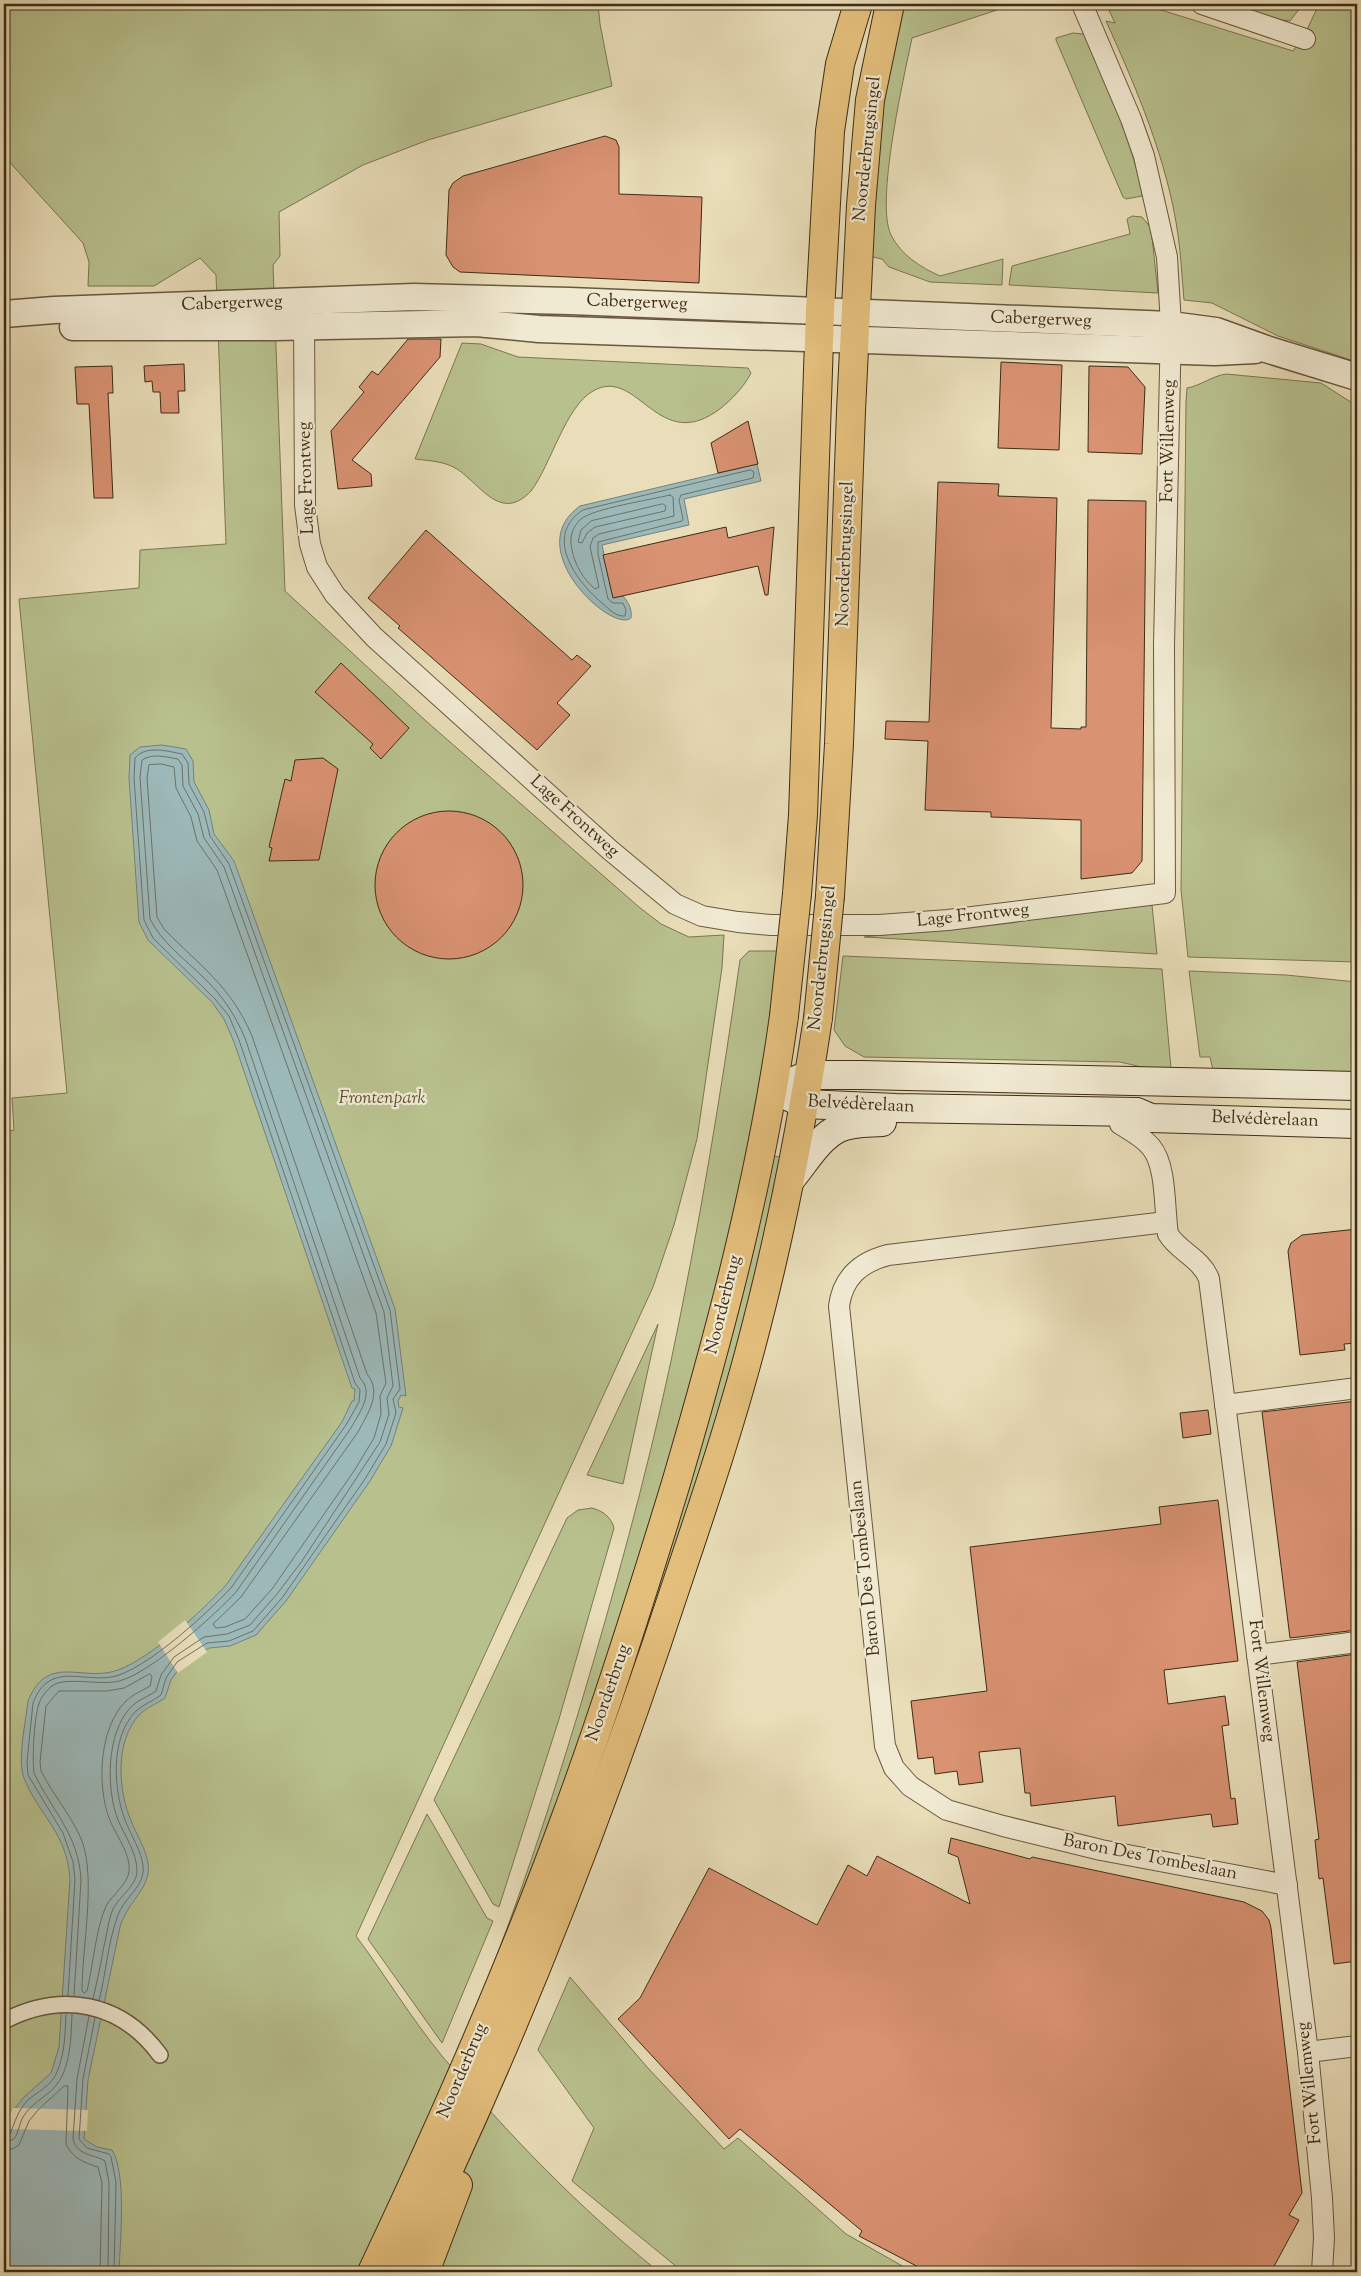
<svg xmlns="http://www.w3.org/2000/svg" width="1361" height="2276" font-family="'Sorts Mill Goudy',serif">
	<rect width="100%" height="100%" fill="#e9deb9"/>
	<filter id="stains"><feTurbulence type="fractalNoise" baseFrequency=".004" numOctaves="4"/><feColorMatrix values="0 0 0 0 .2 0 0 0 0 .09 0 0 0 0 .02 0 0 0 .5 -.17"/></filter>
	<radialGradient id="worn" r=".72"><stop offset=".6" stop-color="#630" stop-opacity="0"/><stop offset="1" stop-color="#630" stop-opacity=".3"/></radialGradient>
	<g fill="#b8c18e" stroke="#7b7652">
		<path d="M4,4H598L600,24L612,86L428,140L363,165L279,212L280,256L273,265L285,591L426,721L639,907L661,924L689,937L724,935L722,968L697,1139L674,1225L653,1287L356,1936C385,1975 411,2018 442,2056C508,2134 579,2208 659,2272H4V1132L14,1130L12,1098L67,1093L19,599L139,588L140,550L226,544L216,275L200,258L154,286H88L89,262L83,243L4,156Z"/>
		<path d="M902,4H1015L912,38C904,77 875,202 891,235C901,255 920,267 940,276L1003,259L1002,285L930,282L889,267L882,259L869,256L883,83Z"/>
		<path d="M1106,4H1142L1293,51L1305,34L1319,4H1357V362L1278,336L1212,303L1184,300C1182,278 1181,256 1178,235C1168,162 1136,87 1106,21L1115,23Z"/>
		<polygon points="1230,4 1303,4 1290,21 1282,20"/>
		<polygon points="1073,33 1083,34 1088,39 1124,126 1143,191 1142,196 1126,199 1123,197 1056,40 1056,38"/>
		<polygon points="1132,216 1142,217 1151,228 1158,293 1009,285 1012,266 1130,234 1127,219"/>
		<path d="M462,343L481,344L518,357L748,368L751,373C744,387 732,399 721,408C658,457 638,365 593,391C565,407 551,465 531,491C501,523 481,485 457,469C444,461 430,461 415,459Z"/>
		<path d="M1226,374L1321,383L1357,406V962L1188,957L1181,890L1186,402L1187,388C1200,386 1212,376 1226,374Z"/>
		<polygon points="1152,905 1157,954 864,937"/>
		<path d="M749,951H777L771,1030L730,1239L675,1451L563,1796L483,1991C520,1898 551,1803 580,1707C614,1593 646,1478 671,1361C699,1228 721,1094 740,960Z"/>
		<polygon points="843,956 1162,969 1171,1068 1146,1068 1120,1062 864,1057 845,1046 834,1030"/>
		<polygon points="1189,971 1286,975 1357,982 1357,1077 1213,1070 1210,1057 1200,1057"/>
		<polygon points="770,1155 784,1158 753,1295 704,1462 607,1751 507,1997"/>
		<polygon points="658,1324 623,1484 587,1475"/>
		<path d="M592,1508C603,1511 611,1517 614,1528L559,1719L499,1907L493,1904L434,1800L567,1518L578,1510Z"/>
		<polygon points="427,1814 487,1918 493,1921 442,2043 368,1939"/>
		<polygon points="570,1977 647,2067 724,2149 738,2138 846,2234 913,2272 683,2272 572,2181 594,2128 538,2050"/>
	</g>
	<g fill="#9cb9ba" stroke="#768178">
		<path d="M757,464L761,481L684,499L689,525L602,545L613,598L623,596C629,603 632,609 631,618C613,634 519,549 580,506Z"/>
		<path d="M162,745L186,749L193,761L194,782L209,810L214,834L234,861L395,1309L406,1396L401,1395L398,1401L399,1407L403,1408L391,1446L370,1481L286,1601L256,1635L230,1646L209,1648L181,1666L171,1680L165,1698C157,1704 147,1707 140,1714C114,1741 118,1792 132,1823C138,1838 151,1857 148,1874C145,1892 126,1905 120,1927L88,2080L84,2139L97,2147L112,2150C127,2174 120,2242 119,2272H4V2154L6,2131L12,2112L24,2097L51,2073L59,2047L70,1879C67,1832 39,1816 24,1778C17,1759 26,1721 28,1701C48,1652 82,1683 118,1670C151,1658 202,1611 226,1585L342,1422L352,1401H354L355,1389L352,1388L234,1042L224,1019L212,1002L148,940L139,922L129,778L130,755L140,747Z"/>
	</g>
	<g fill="#e9deb9">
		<polygon points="185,1620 207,1652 178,1673 158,1642"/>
		<polygon points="13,2108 88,2110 87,2131 4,2129"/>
	</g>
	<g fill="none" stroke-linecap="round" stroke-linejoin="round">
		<g stroke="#6d7268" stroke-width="1">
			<path d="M751,470L754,472L753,478L681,495L679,500L683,519L682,521L598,542V554L608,599L613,603H623L626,610L625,616C616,617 609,609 602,603C577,582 542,536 583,510Z"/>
			<path d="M670,495L673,497L674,516L599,534L593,538L590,547L599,587L595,589C583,579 575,565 572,550C569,538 572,527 581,519C595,508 650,500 670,495Z"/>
			<polygon points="663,504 666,506 665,511 595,527 587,533 582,543 578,542 581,530 591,521"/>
			<path d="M161,764L174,767L176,788L191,817L197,841L217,870L376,1313L386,1383L380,1396L381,1414L374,1438L354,1471L272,1589L245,1619L225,1627L216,1628L213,1624L241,1597L358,1432C367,1414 383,1393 367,1374L252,1036C231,986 200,966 164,929L157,917L147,778L149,765Z"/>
			<path d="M150,1674L152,1677L150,1686C142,1691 133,1694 125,1702C99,1729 97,1785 109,1818C115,1834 131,1854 129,1871C128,1884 112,1895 106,1906C96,1928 93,1966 87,1991L84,1993L82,1991C82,1948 96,1879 82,1841C72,1816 53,1795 41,1771L40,1762L46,1706L59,1691H107L124,1688Z"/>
			<path d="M68,1996L75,1879L73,1862L63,1833L28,1775L27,1762L33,1703C50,1658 87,1686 119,1675C153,1663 206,1614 231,1588L346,1425L359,1402L360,1390L355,1383L239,1040L229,1016L215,999L153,938L144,920L134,778L135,758C146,745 167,751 182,754L188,763L189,784L204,812L210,836L229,864L390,1310L400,1389L393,1399L396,1413L386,1444L365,1479L282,1598L253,1631L229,1641L207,1643L177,1662L166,1678L161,1695C153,1701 144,1704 136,1711C109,1738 113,1795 128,1827C134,1841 145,1858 143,1873C140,1890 123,1900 118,1915C108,1942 106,1973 99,2001"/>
			<path d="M74,1996L81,1880C79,1835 52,1811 34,1773C32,1759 34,1714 40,1701C42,1696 47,1690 52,1686C65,1676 101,1686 119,1681C149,1674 214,1616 236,1592L351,1428C359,1413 375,1393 360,1378L245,1038C235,1015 223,996 204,978C185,959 162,943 150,919L140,777L142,760C152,753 167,757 178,759L182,765L183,786L198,814L204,838L224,867L384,1312L393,1386L387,1398L389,1414L380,1442L302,1561L277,1594L250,1625L227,1634L204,1637L174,1657L161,1675L156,1691C148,1697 139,1699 131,1707C106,1733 106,1789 118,1820C125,1836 137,1853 137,1871C137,1885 119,1897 113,1909C108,1921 107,1934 104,1946C101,1964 97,1981 93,1999"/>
			<path d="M89,2016L77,2079L73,2139C77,2156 94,2154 105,2161L109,2183L108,2272"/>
			<polyline points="95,2018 83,2079 79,2139 87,2148 109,2154 111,2157 116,2182 114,2272"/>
			<path d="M4,2137L10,2134C15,2122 18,2110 28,2100C37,2092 51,2086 56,2074C65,2056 65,2033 66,2014"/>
			<path d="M4,2143L14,2139C19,2132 19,2124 23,2117C31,2104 44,2098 54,2088C71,2069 71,2038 72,2014"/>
			<path d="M4,2150L12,2149L19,2145L29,2121L38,2110L64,2086H68L66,2144C72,2158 85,2163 98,2167L102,2183L100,2272"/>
		</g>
	</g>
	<g fill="#d99272" stroke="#3e2c15">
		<polygon points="605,136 616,140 619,147 619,194 702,197 699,283 460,272 453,267 446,255 449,190 453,183 463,176"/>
		<polygon points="408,339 441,339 440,357 352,460 371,474 372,486 338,489 331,431 364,392 359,387 372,371 378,375"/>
		<polygon points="1001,362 1062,365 1059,450 998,448"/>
		<polygon points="184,364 185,391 178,391 179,413 161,413 160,392 153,392 152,381 145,382 144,366"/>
		<polygon points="112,366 113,393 108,393 113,498 94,498 89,404 77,404 75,367"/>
		<polygon points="1089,366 1128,367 1145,387 1142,454 1088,452"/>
		<polygon points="748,421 758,464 718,473 711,443"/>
		<polygon points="938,482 999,484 998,496 1057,498 1051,728 1081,729 1081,727 1086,727 1088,500 1146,501 1142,861 1132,873 1081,879 1081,820 991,817 991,812 925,810 928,741 885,739 886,721 929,722"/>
		<polygon points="726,527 728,538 774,527 768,595 765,595 758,566 613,598 603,555"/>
		<polygon points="426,530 572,660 577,655 591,666 557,703 570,715 537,750 398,628 400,626 368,598"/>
		<polygon points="341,663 409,728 381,759 370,748 373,744 315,692"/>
		<polygon points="323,758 338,769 319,860 269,861 272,848 269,847 285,779 291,781 295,760"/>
		<circle cx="449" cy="885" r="74"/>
		<polygon points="1357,1229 1357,1343 1344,1344 1345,1350 1300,1355 1288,1251 1291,1243 1302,1235"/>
		<polygon points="1357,1401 1357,1630 1290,1638 1262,1412"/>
		<polygon points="1208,1410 1211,1434 1183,1438 1180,1413"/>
		<polygon points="1218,1500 1238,1661 1164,1670 1168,1704 1225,1696 1229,1725 1222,1726 1231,1799 1235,1798 1238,1824 1213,1827 1211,1814 1118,1826 1115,1796 1031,1806 1030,1793 1025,1793 1020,1748 979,1752 983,1782 959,1785 957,1771 935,1774 933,1757 918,1759 911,1701 987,1691 970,1547 1161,1524 1159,1507"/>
		<polygon points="1357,1654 1357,1961 1334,1964 1323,1878 1319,1879 1315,1840 1319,1839 1297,1662"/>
		<polygon points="951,1838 1030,1859 1032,1857 1244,1902 1262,1911 1269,1920 1271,1928 1302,2193 1289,2215 1299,2220 1271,2272 928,2272 859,2236 862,2231 740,2129 729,2139 618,2019 640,1998 709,1868 817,1925 848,1865 867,1876 877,1856 970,1904 958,1857 948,1853"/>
	</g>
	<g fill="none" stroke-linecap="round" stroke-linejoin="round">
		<g stroke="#69583e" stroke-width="18">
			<path id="pedestrian" d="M4,2021C62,1991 121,2002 160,2055"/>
		</g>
		<g stroke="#69583e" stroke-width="22">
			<g id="minor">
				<polyline points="1202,4 1305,39"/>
				<polyline points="304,312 305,505 310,544 317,567 335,595 374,637 610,850 675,904 702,916 738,922 771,925 879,925 948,920 1165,893 1164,645 1171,325 1167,257 1144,156 1131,119 1082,4"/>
				<path d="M1120,1124C1131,1131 1143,1137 1151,1147C1167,1166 1164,1209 1168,1234C1178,1251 1202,1259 1209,1279L1308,2052L1322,2198L1324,2238L1322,2272"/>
				<path d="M1166,1222L888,1255C861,1262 843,1277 839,1306L885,1746L894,1768L910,1786L947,1810L1003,1826L1101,1850L1287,1885"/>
				<polyline points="1225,1405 1357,1388"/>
				<polyline points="1257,1655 1357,1642"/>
				<polyline points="1308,2052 1357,2046"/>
			</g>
		</g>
		<g stroke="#69583e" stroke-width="29">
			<g id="tertiary">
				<polyline points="4,314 54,310 414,297 570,301 1171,325 1216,331 1266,349 1357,377"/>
				<polyline points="73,327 276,327 476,323 539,329 1215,352 1255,350"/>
			</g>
		</g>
		<g stroke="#3e2c15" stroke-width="30">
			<g id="secondary">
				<polyline points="788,1083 809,1075 862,1075 1357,1086"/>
				<polyline points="773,1089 804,1104 896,1108 1137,1112 1151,1118 1357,1124"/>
				<path d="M790,1180C804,1164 819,1137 839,1128C852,1122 868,1123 882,1122"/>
			</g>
		</g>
		<g stroke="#3e2c15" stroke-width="30">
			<g id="primary">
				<polyline points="797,894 803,815 820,311 830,131 840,64 858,4"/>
				<polyline points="830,896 839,744 851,411 861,205 870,100 890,4"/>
				<path d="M372,2272C441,2126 507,1977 563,1825C605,1713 641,1598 676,1483C721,1330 762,1175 784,1016"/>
				<path d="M400,2272C500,2069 584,1858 657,1643C691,1540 728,1437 755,1331C782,1228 802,1123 818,1018"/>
				<polyline points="425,2272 458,2185"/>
			</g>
		</g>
		<use href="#pedestrian" stroke="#f1ead2" stroke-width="15"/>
		<use href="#minor" stroke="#f1ead2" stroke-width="20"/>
		<use href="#tertiary" stroke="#f1ead2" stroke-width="26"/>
		<use href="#secondary" stroke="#f1ead2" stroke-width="28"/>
		<use href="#primary" stroke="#e4bf7c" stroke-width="28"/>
		<g stroke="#3e2c15" stroke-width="30" stroke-linecap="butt">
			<g id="primary-bridge">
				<polyline points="784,1016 797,894"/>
				<polyline points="818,1018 830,896"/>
			</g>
		</g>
		<use href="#primary-bridge" stroke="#e4bf7c" stroke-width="28"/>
	</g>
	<g text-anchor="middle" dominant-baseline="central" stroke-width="4.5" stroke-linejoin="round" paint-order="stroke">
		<g font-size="18" fill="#3e2c15" stroke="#f1ead2">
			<text transform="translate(868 149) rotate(-84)">Noorderbrugsingel</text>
			<text transform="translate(637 303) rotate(2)">Cabergerweg</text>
			<text transform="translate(232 304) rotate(-2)">Cabergerweg</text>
			<text transform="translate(1041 320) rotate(2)">Cabergerweg</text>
			<text transform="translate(1169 441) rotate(-89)">Fort Willemweg</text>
			<text transform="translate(307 478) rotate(-92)">Lage Frontweg</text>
			<text transform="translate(846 554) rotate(-88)">Noorderbrugsingel</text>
			<text transform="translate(574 817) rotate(42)">Lage Frontweg</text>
			<text transform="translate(973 916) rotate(-6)">Lage Frontweg</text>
			<text transform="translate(823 958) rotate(-84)">Noorderbrugsingel</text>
			<text transform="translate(861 1105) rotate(3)">Belvédèrelaan</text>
			<text transform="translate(1265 1120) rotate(2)">Belvédèrelaan</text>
			<text transform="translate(724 1305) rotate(-76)">Noorderbrug</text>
			<text transform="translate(866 1568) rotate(-96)">Baron Des Tombeslaan</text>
			<text transform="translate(1261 1681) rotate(83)">Fort Willemweg</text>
			<text transform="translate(609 1693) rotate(-71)">Noorderbrug</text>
			<text transform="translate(1150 1858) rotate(11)">Baron Des Tombeslaan</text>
			<text transform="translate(463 2071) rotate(-67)">Noorderbrug</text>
			<text transform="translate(1310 2083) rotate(-96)">Fort Willemweg</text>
		</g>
		<g font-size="18" font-style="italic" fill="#5c5133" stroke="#f1ead2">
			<text x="382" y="1099">Frontenpark</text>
		</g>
	</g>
	<rect width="1361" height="2276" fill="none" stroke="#e9deb9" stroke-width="20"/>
	<rect x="5" y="5" width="1351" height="2266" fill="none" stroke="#3e2c15" stroke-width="2.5"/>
	<rect x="10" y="10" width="1341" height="2256" fill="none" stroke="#3e2c15"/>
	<rect width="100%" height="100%" filter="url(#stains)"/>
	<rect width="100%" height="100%" fill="url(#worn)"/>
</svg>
